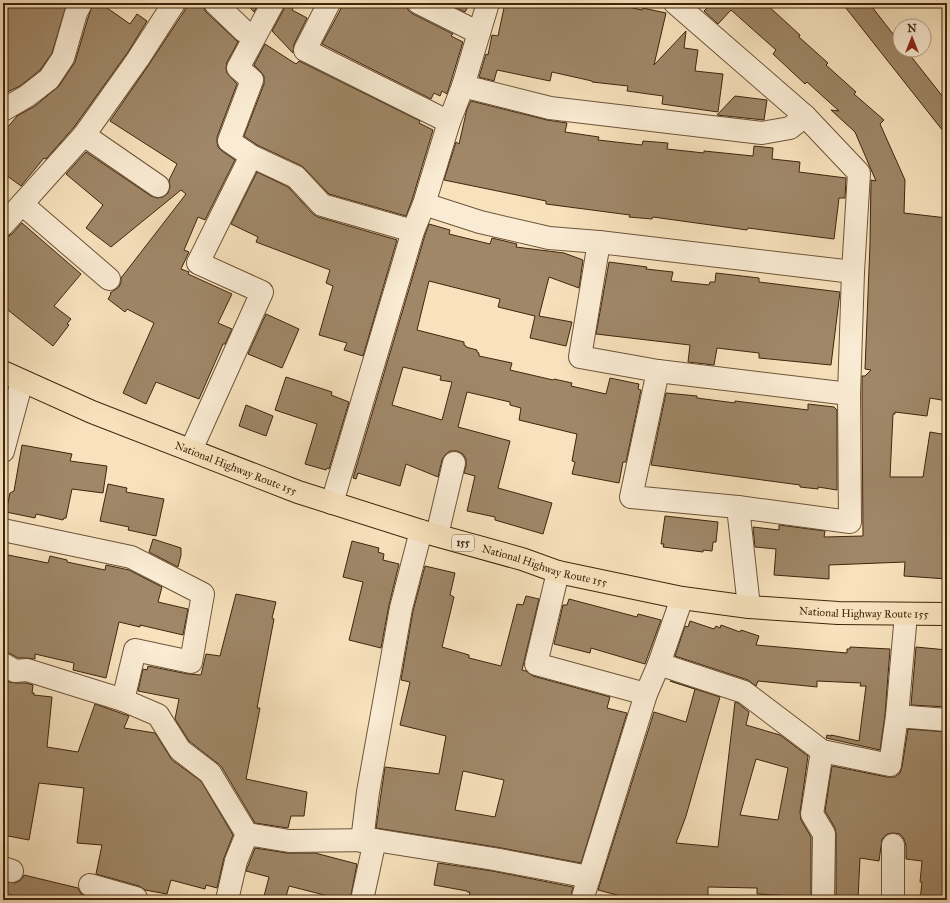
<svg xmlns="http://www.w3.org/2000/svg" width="950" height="903" font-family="'IM FELL Great Primer',serif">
	<rect width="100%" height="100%" fill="#f7e2bd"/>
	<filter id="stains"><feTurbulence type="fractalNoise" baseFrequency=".005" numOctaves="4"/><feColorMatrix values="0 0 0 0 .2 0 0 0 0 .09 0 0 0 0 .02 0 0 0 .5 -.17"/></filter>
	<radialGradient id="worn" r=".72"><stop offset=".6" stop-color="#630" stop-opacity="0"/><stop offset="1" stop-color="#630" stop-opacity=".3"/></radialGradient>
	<g fill="#9f8768" stroke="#40250c" fill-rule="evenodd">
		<polygon points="3,3 67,3 52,53 40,70 20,86 3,94"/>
		<polygon points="93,3 100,3 130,24 137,14 147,21 128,52 74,127 46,159 44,158 21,186 3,173 3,133 17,116 35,106 59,86 75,62 88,18"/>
		<polygon points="186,3 203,3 203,7 206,12 238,42 227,62 226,68 227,73 237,84 217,137 217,142 218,147 222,151 235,160 205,220 198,217 184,250 189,252 181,269 189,272 188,274 232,294 218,323 232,329 225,344 223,344 199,399 156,382 146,404 123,393 154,323 127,309 125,312 108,299 111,294 110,293 119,287 121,282 121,278 186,194 181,190 111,247 86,228 103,205 66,174 86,152 151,196 157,198 163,197 168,193 170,187 169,180 177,164 110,121 148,66 185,10"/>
		<polygon points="246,3 259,3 254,12"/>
		<polygon points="285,3 295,3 292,10 307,18 294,44 293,53 272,31 284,9"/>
		<polygon points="344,3 407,3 408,10 413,14 453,34 451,36 463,42 447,94 442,91 440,96 434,93 431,99 322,44"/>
		<polygon points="447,3 470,3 465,12"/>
		<polygon points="505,3 610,3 642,10 643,8 666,13 654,65 686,31 684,48 698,50 695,71 723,74 718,112 662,104 663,96 627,91 628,86 592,82 592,81 552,72 550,81 497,70 494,81 479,77 486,54 488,55 492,35 498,36"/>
		<polygon points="712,3 765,3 800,35 799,37 828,63 826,65 856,92 854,94 884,120 880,124 905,180 904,213 947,218 947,401 930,398 927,416 895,412 895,414 893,414 890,477 923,477 930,432 947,435 947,579 904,576 905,562 829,565 829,579 774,575 776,549 755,547 753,527 779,530 779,525 825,531 824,537 863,536 862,398 862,376 865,376 871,370 865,369 870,244 871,180 876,181 855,132 831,110 839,111 807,82 805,84 773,54 776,50 731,10 718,24 704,11"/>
		<polygon points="842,3 869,3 900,43 900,50 906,50 947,102 947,136"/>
		<polygon points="265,44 296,64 299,61 420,121 419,123 433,130 412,200 406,216 329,194 302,166 257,145 244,136 264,84 264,76 260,71 254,65"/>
		<polygon points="735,96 767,100 764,120 717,115"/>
		<polygon points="471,101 547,120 567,123 565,132 599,137 598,140 642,145 643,141 668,143 667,149 704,153 704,151 753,156 754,146 773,148 772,159 800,162 799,172 846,178 845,198 839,198 834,239 748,228 747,230 653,217 652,219 629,217 630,215 546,204 546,201 444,180 456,142 459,144 467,109"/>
		<polygon points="257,172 288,187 313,214 318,217 397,240 363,356 344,350 347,343 319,335 333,286 326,283 330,270 256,242 258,237 231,224"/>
		<polygon points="22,223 81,274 54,306 71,319 67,324 69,325 53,346 3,306 3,237 7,237 12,234"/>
		<path d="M429,224L450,230L449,234L490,244L492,238L517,244L516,247L564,253L583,260L579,288L549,277L539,316L572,322L566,346L530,338L535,316L498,307L500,299L429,281L417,330L464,342V345L466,346V347L477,350V352L479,353V356L512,363L510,370L553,380L554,379L572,383L571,386L606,394L610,378L639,384L638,389L641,390L626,462H623L619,483L572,474L575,462L572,461L577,434L519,420L521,408L510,405V402L467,392L458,427L510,441L498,488L552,503L543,534L495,520V517L467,511L475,476L464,473L466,466V459L463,454L457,451H450L445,455L442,460L438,477L406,464L400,486L358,473L356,479L353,478L425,235ZM403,367L441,376L440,380L452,382L442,420L392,405Z"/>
		<polygon points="609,262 647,267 646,269 673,272 671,281 709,285 710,282 715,282 716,273 759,278 759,282 840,292 831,365 759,358 759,353 717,348 714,365 688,362 690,345 596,334"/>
		<polygon points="266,314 299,329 282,368 248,354"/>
		<polygon points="286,377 332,392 331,395 349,402 329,469 327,468 326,470 305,464 317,424 275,410"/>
		<polygon points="666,393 697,396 697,398 735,403 735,401 808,410 808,404 834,407 837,410 837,490 818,487 818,489 800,487 800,485 651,465"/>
		<polygon points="246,405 273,416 266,436 239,426"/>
		<polygon points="22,445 72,454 70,461 107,466 103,493 72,489 66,518 64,518 63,520 36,514 35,518 6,512 10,493 14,491"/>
		<polygon points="108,484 127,488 126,492 164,499 156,536 128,530 129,527 100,521"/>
		<polygon points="665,516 718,522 716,542 713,542 712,551 703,550 703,552 663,547 664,544 661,544"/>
		<polygon points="153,539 181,548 181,555 178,567 149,552"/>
		<polygon points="352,541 379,548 378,552 384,554 383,560 399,564 389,605 381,648 349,640 363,582 343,577"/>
		<polygon points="3,554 48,563 50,556 67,560 67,562 105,570 106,565 129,570 162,587 158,602 188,609 183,635 140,625 140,627 119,622 106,678 73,670 74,663 35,654 35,659 26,658 18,658 9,653 3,652"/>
		<path d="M425,566L455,573L450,595L454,597L442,647L469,655V658L501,666L517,604L523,605L526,596L539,599L522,670L526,671L533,676L610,697L607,708L627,713L581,863L496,847L376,828L385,767L439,774L446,736L400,725L410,682L401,680L413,611ZM463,771L504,780L495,817L455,810Z"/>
		<polygon points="236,594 276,602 272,618 274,619 257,708 260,708 246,779 307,792 304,816 291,816 288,828 255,823 221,766 189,741 175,719 179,699 138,691 143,669 147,670 148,666 188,674 201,675 206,654 220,656"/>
		<polygon points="569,599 637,617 638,614 661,620 645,664 591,648 590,653 554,644 563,605 567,605"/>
		<polygon points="690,621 714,629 716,626 720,628 721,625 740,632 741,630 759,636 756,645 847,653 847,649 850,649 850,647 890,649 885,715 880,750 826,738 827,735 831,736 831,735 859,741 866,686 860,686 861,683 817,681 817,687 758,681 756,686 748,680 675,656 685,626 688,627"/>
		<polygon points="916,647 947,650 947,707 911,705"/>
		<polygon points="3,678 9,682 16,683 26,683 33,685 32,693 34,693 34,695 52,697 47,747 78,752 95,704 129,716 124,728 155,733 172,760 201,781 233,835 224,858 217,888 206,885 205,889 171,880 167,894 145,890 139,886 96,874 102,845 77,843 84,788 39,783 29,840 3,835"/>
		<path d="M670,681L720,697L686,816L676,843L718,847L735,702L738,703L749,712L746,725L780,735L808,756L800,812L801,820L811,837V897L757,894V888L708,887V899L636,900L598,890L654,712L686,722L695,689ZM756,759L788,768L778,820L740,815Z"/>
		<polygon points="908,729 947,732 947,857 943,900 920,900 922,882 920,882 922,861 906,859 906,845 904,839 900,834 893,833 887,834 882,839 879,861 860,858 858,899 845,898 845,900 836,900 836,834 835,828 825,811 832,766 887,777 895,777 900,773 902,767"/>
		<polygon points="255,848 287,853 315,853 357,864 350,900 344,900 289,886 285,900 263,900 269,877 246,871"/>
		<polygon points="438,863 492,871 573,887 570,900 468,900 470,892 467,892 467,891 434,885"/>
		<polygon points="24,875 78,888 81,894 97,900 16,900 17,896 3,894 3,881 15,883 21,880"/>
	</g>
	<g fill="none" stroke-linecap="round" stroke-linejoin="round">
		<g stroke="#6e5438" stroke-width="24">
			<g id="minor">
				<polyline points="215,3 244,31"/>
				<polyline points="329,3 305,50 449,122"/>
				<polyline points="419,3 479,33"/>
				<polyline points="463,86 550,108 762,133 790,128 805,116"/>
				<polyline points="3,110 27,96 49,79 63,58 76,13 81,3"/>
				<polyline points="84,135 158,186"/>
				<polyline points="251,156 229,141 252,80 238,68 273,3"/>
				<polyline points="22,204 109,279"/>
				<polyline points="424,204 480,222 549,238 599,242 853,272"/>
				<polyline points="3,225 84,135 138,59 174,3"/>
				<polyline points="599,242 580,357 658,371 849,394"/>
				<polyline points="658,371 631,497 738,507 850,522 849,394 853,272 859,173 805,116 675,3"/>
				<polyline points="191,450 262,292 198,263 251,156 296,177 322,205 413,231"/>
				<polyline points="3,451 22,381"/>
				<polyline points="332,503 413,231 424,204 449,122 463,86 488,3"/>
				<polyline points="738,507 749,607"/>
				<polyline points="3,530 131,557 203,594 191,662 135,650 123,700"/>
				<polyline points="437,535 454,463"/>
				<polyline points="558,572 536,664 646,694"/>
				<polyline points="3,664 15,671 27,670 123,700 158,715 180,750 210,773 247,834 289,841 375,840 494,859 589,877"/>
				<polyline points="659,664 744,692 822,751 890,765 897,716 906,614"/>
				<polyline points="897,716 947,720"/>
				<polyline points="822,751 812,814 824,834 823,900"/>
				<polyline points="362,841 368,792 401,608 421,531"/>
				<polyline points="893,845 893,900"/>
				<polyline points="3,868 12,871"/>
				<polyline points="90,885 136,898"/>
				<polyline points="227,900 236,861 247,834"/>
				<polyline points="362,900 375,840"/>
				<polyline points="582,900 646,694 659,664 682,598"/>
			</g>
		</g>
		<g stroke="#40250c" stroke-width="24">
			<g id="highway">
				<path id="s1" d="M3,372L92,412L298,492L421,531L522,559L558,572L682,598L749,607L838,613L947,614"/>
			</g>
		</g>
		<use href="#minor" stroke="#faecd4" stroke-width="22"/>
		<use href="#highway" stroke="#f7e2bd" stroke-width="22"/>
	</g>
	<g text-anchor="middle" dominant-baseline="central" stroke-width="4" stroke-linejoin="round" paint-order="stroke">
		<rect fill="#faecd4" stroke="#786148" stroke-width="1" x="452" y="535" width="22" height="16" rx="3"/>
		<g font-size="10" font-weight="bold" fill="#40250c">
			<text x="463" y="543">155</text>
		</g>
		<g font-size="11" fill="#40250c" stroke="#faecd4">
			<text stroke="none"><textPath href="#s1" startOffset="252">National Highway Route 155</textPath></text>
			<text stroke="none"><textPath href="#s1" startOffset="576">National Highway Route 155</textPath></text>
			<text stroke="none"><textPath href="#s1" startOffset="900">National Highway Route 155</textPath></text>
		</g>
	</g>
	<rect width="950" height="903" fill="none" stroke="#f7e2bd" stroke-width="16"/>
	<rect x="4" y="4" width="942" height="895" fill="none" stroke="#40250c" stroke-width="2"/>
	<rect x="8" y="8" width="934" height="887" fill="none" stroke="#40250c"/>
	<g transform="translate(912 38)"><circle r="19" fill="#faecd4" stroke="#b09c84"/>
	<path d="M0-3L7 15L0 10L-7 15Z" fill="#8f2418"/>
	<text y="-6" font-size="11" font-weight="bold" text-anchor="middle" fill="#40250c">N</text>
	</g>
	<rect width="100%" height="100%" filter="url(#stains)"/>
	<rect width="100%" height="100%" fill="url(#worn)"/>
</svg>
